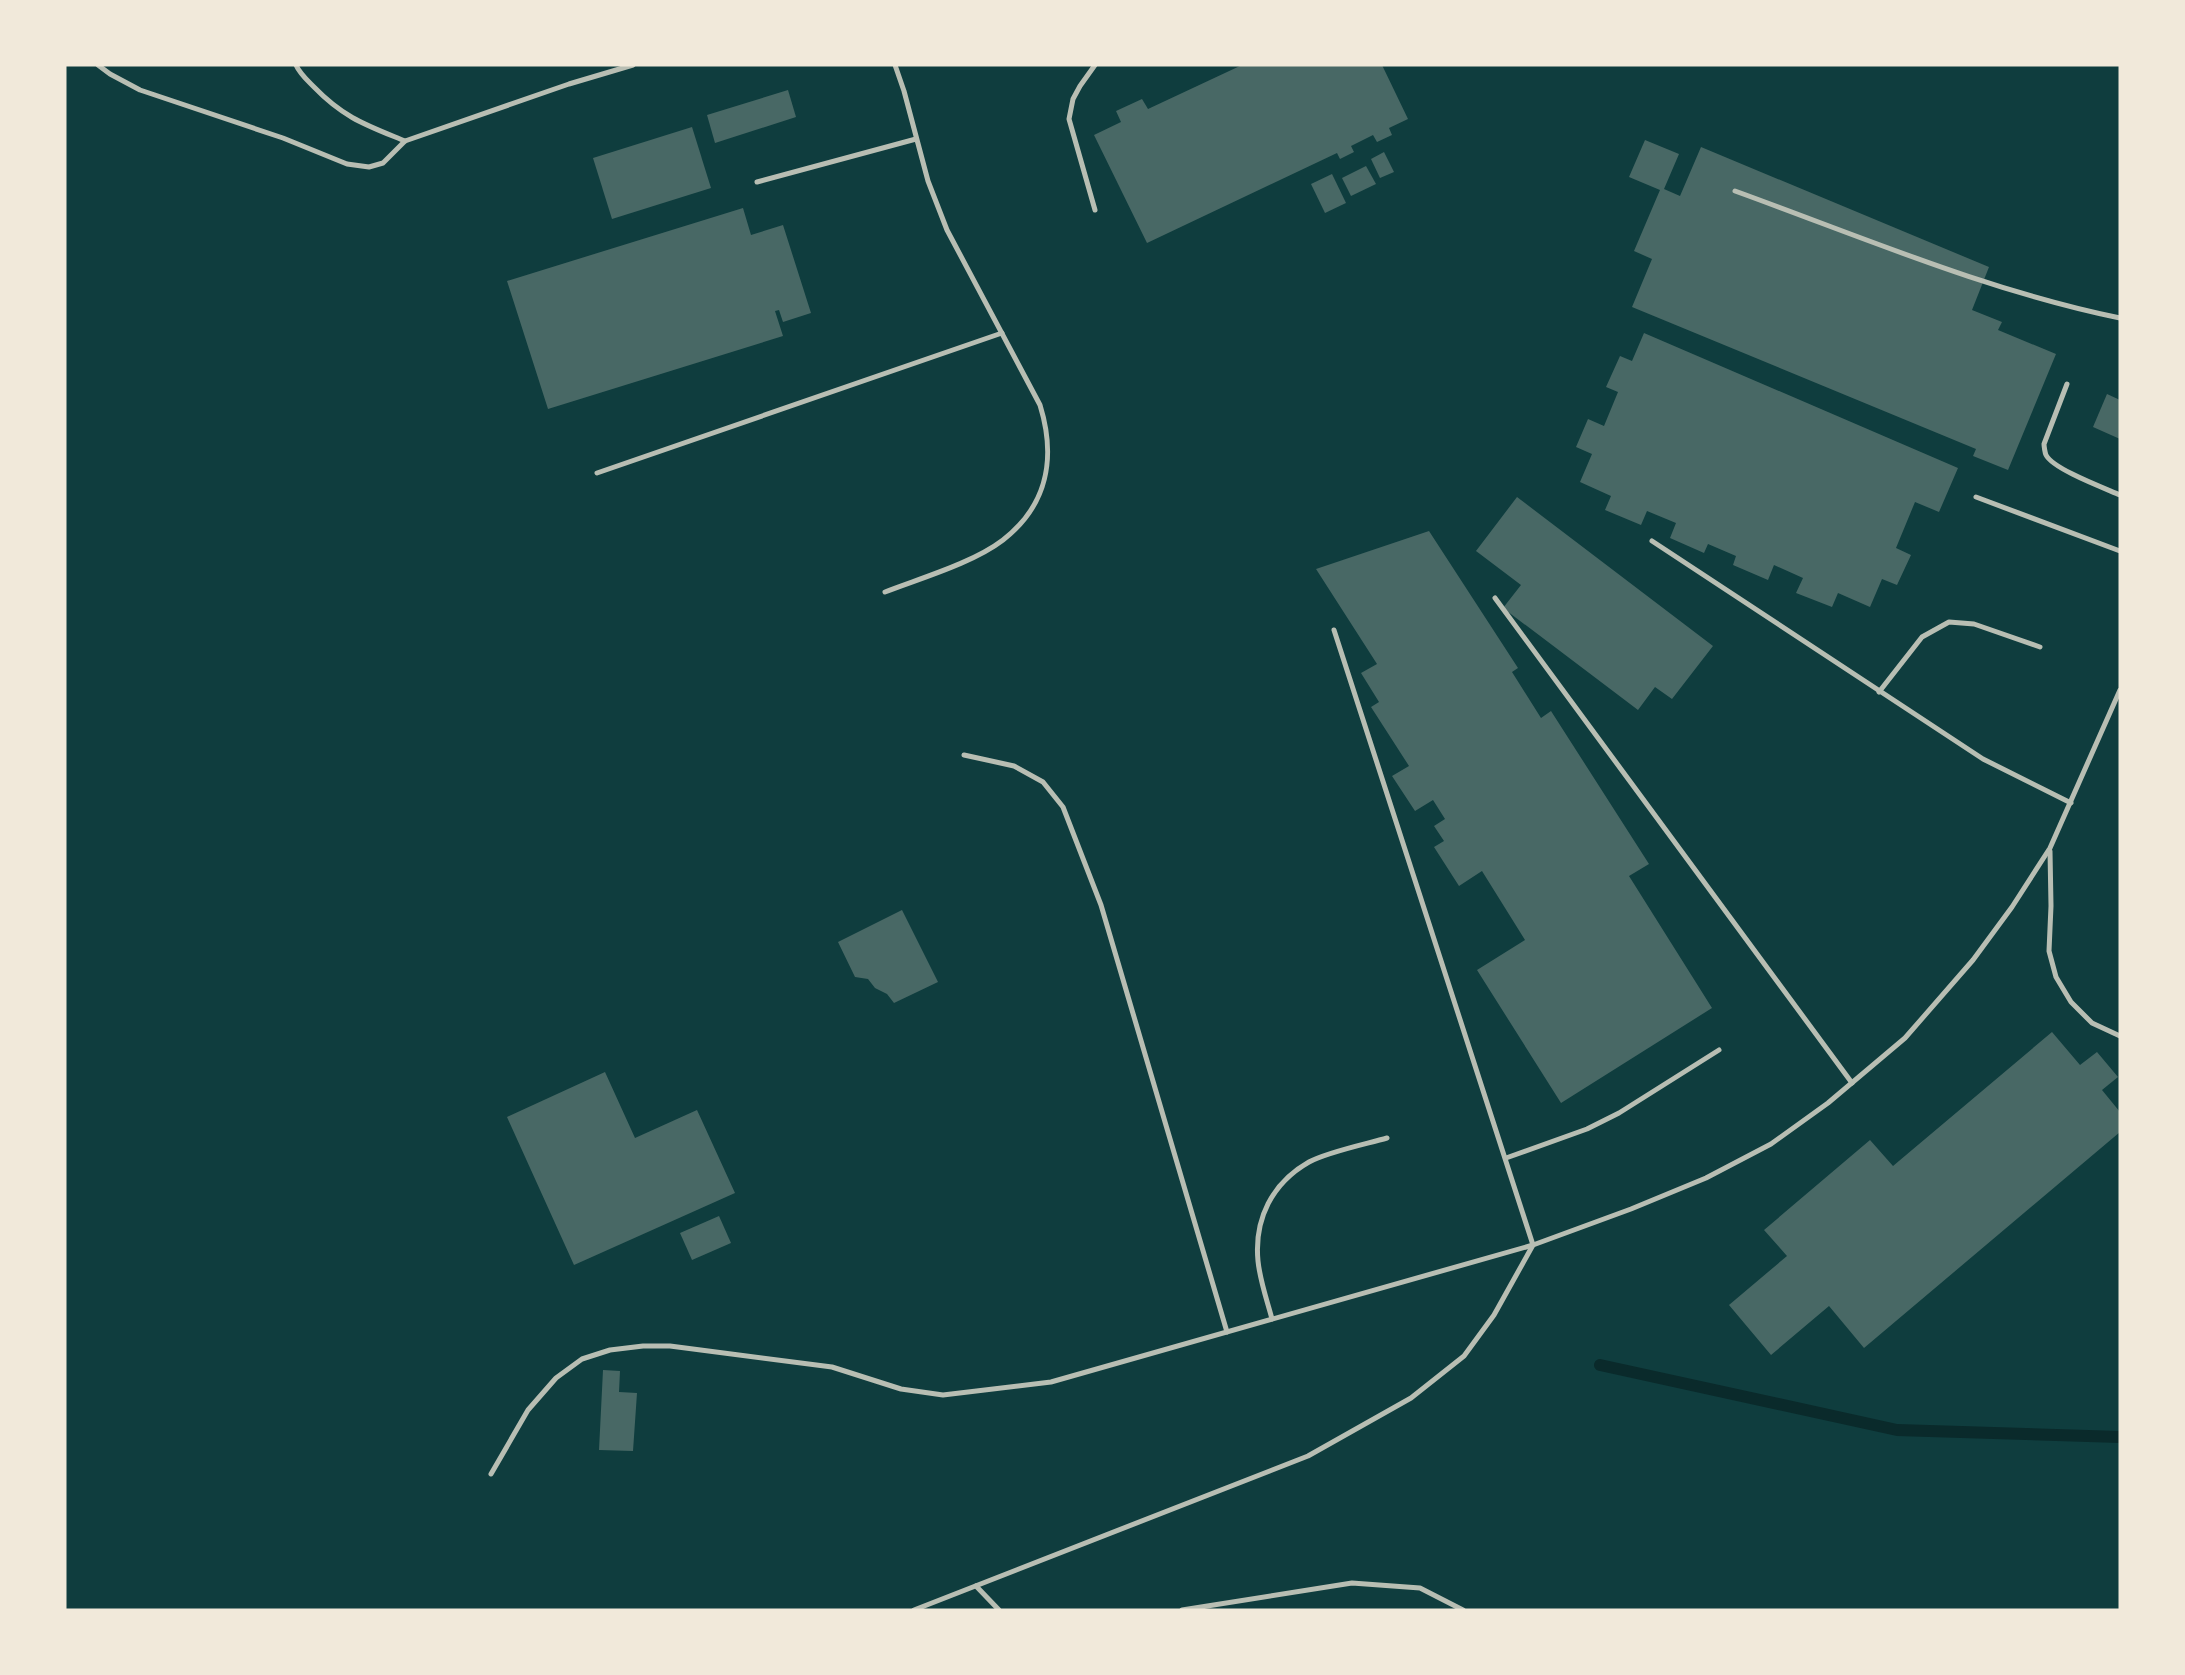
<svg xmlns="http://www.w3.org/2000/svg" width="2185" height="1675" font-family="'Varela Round',sans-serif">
	<rect width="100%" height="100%" fill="#0f3d3e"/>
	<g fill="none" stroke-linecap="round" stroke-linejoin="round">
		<polyline stroke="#0a2a2b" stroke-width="12" points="1600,1365 1897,1430 2120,1437"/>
	</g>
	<g fill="#486865">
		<polygon points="1242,65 1382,65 1408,119 1389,128 1392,135 1377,142 1373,135 1351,146 1354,152 1340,159 1337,153 1147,243 1094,135 1121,122 1116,111 1142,99 1148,109"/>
		<polygon points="788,90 796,117 715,143 707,115"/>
		<polygon points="692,127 711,188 612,219 593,158"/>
		<polygon points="1645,140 1679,154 1664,189 1680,196 1701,147 1989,267 1972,310 2002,322 1998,330 2056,354 2008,470 1973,456 1976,449 1632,307 1652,259 1634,251 1660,190 1629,177"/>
		<polygon points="1384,152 1394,172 1380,178 1371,159"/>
		<polygon points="1366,166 1376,184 1351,196 1342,178"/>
		<polygon points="1332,174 1346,203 1325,213 1311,184"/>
		<polygon points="743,208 751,235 783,225 811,313 783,322 779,310 775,311 783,336 548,409 507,281"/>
		<polygon points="1644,333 1958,468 1939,512 1915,502 1896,548 1911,555 1897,585 1882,579 1870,607 1838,593 1832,607 1796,593 1803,578 1774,565 1768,580 1733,565 1736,556 1708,544 1704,553 1670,538 1676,523 1647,511 1641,525 1605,510 1611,496 1580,482 1592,454 1576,447 1588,419 1604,426 1618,392 1606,387 1620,356 1632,361"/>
		<polygon points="2107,394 2120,400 2120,439 2093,427"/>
		<polygon points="1517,497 1713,646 1672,699 1655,687 1638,710 1503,608 1521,585 1476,551"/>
		<polygon points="1429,531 1518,668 1512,672 1541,718 1551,711 1649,864 1629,876 1712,1008 1561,1103 1477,970 1525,940 1482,871 1459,886 1434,847 1444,841 1434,826 1445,819 1433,800 1415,811 1392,776 1409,766 1371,707 1379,702 1361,673 1377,664 1316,569"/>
		<polygon points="902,910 938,982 894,1003 887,994 875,988 868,979 855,977 838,942"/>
		<polygon points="2052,1032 2080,1065 2097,1052 2118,1077 2102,1090 2120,1112 2120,1132 1864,1348 1829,1306 1771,1355 1729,1305 1787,1256 1764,1230 1870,1140 1893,1166"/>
		<polygon points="605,1072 635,1138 697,1110 735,1193 574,1265 507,1117"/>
		<polygon points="719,1216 731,1243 692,1260 680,1233"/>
		<polygon points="603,1370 620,1371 619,1392 637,1393 633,1451 599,1450"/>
	</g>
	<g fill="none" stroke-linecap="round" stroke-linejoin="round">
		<g stroke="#b8beb3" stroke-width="5">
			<polyline points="98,65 110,74 140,90 283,138 347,164 369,167 383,163 405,141 569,84 633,65"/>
			<path d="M296,65C300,74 307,80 314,87C344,118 366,125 405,141"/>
			<polyline points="1095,65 1080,86 1073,99 1069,119 1095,210"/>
			<polyline points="757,182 916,139"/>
			<path d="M1735,191C1862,237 1988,291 2120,318"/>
			<path d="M2067,384L2044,444C2044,446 2045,453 2046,455C2053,469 2104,488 2120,495"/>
			<polyline points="597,473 1002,333"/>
			<polyline points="1976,497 2120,551"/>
			<polyline points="1652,541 1983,759 2071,803"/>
			<path d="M885,592C921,578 973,563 1003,540C1048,505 1056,457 1040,405L947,230L928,181L904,91L895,65"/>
			<polyline points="1495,598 1852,1083"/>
			<polyline points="1879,692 1922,637 1949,622 1974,624 2040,647"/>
			<polyline points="964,755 1014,766 1043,782 1063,807 1101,905 1227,1332"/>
			<polyline points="2050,851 2051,906 2049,951 2056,977 2071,1002 2092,1023 2120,1036"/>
			<polyline points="1506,1158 1587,1129 1619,1113 1719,1050"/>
			<path d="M1272,1319C1267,1300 1260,1281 1258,1261C1254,1219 1272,1183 1309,1162C1327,1152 1366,1144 1387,1138"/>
			<polyline points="491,1474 528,1410 556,1378 582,1359 610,1350 643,1346 670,1346 832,1367 901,1389 943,1395 1051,1382 1533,1245 1631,1209 1706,1178 1771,1144 1828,1103 1905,1038 1973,960 2012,907 2050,848 2120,690"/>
			<polyline points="976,1586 999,1610"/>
			<polyline points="914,1610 1308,1456 1411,1398 1464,1356 1494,1315 1533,1245 1334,630"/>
			<polyline points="1182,1610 1352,1583 1420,1588 1463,1610"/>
		</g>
	</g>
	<rect width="2185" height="1675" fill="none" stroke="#f1e9da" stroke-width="133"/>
</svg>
